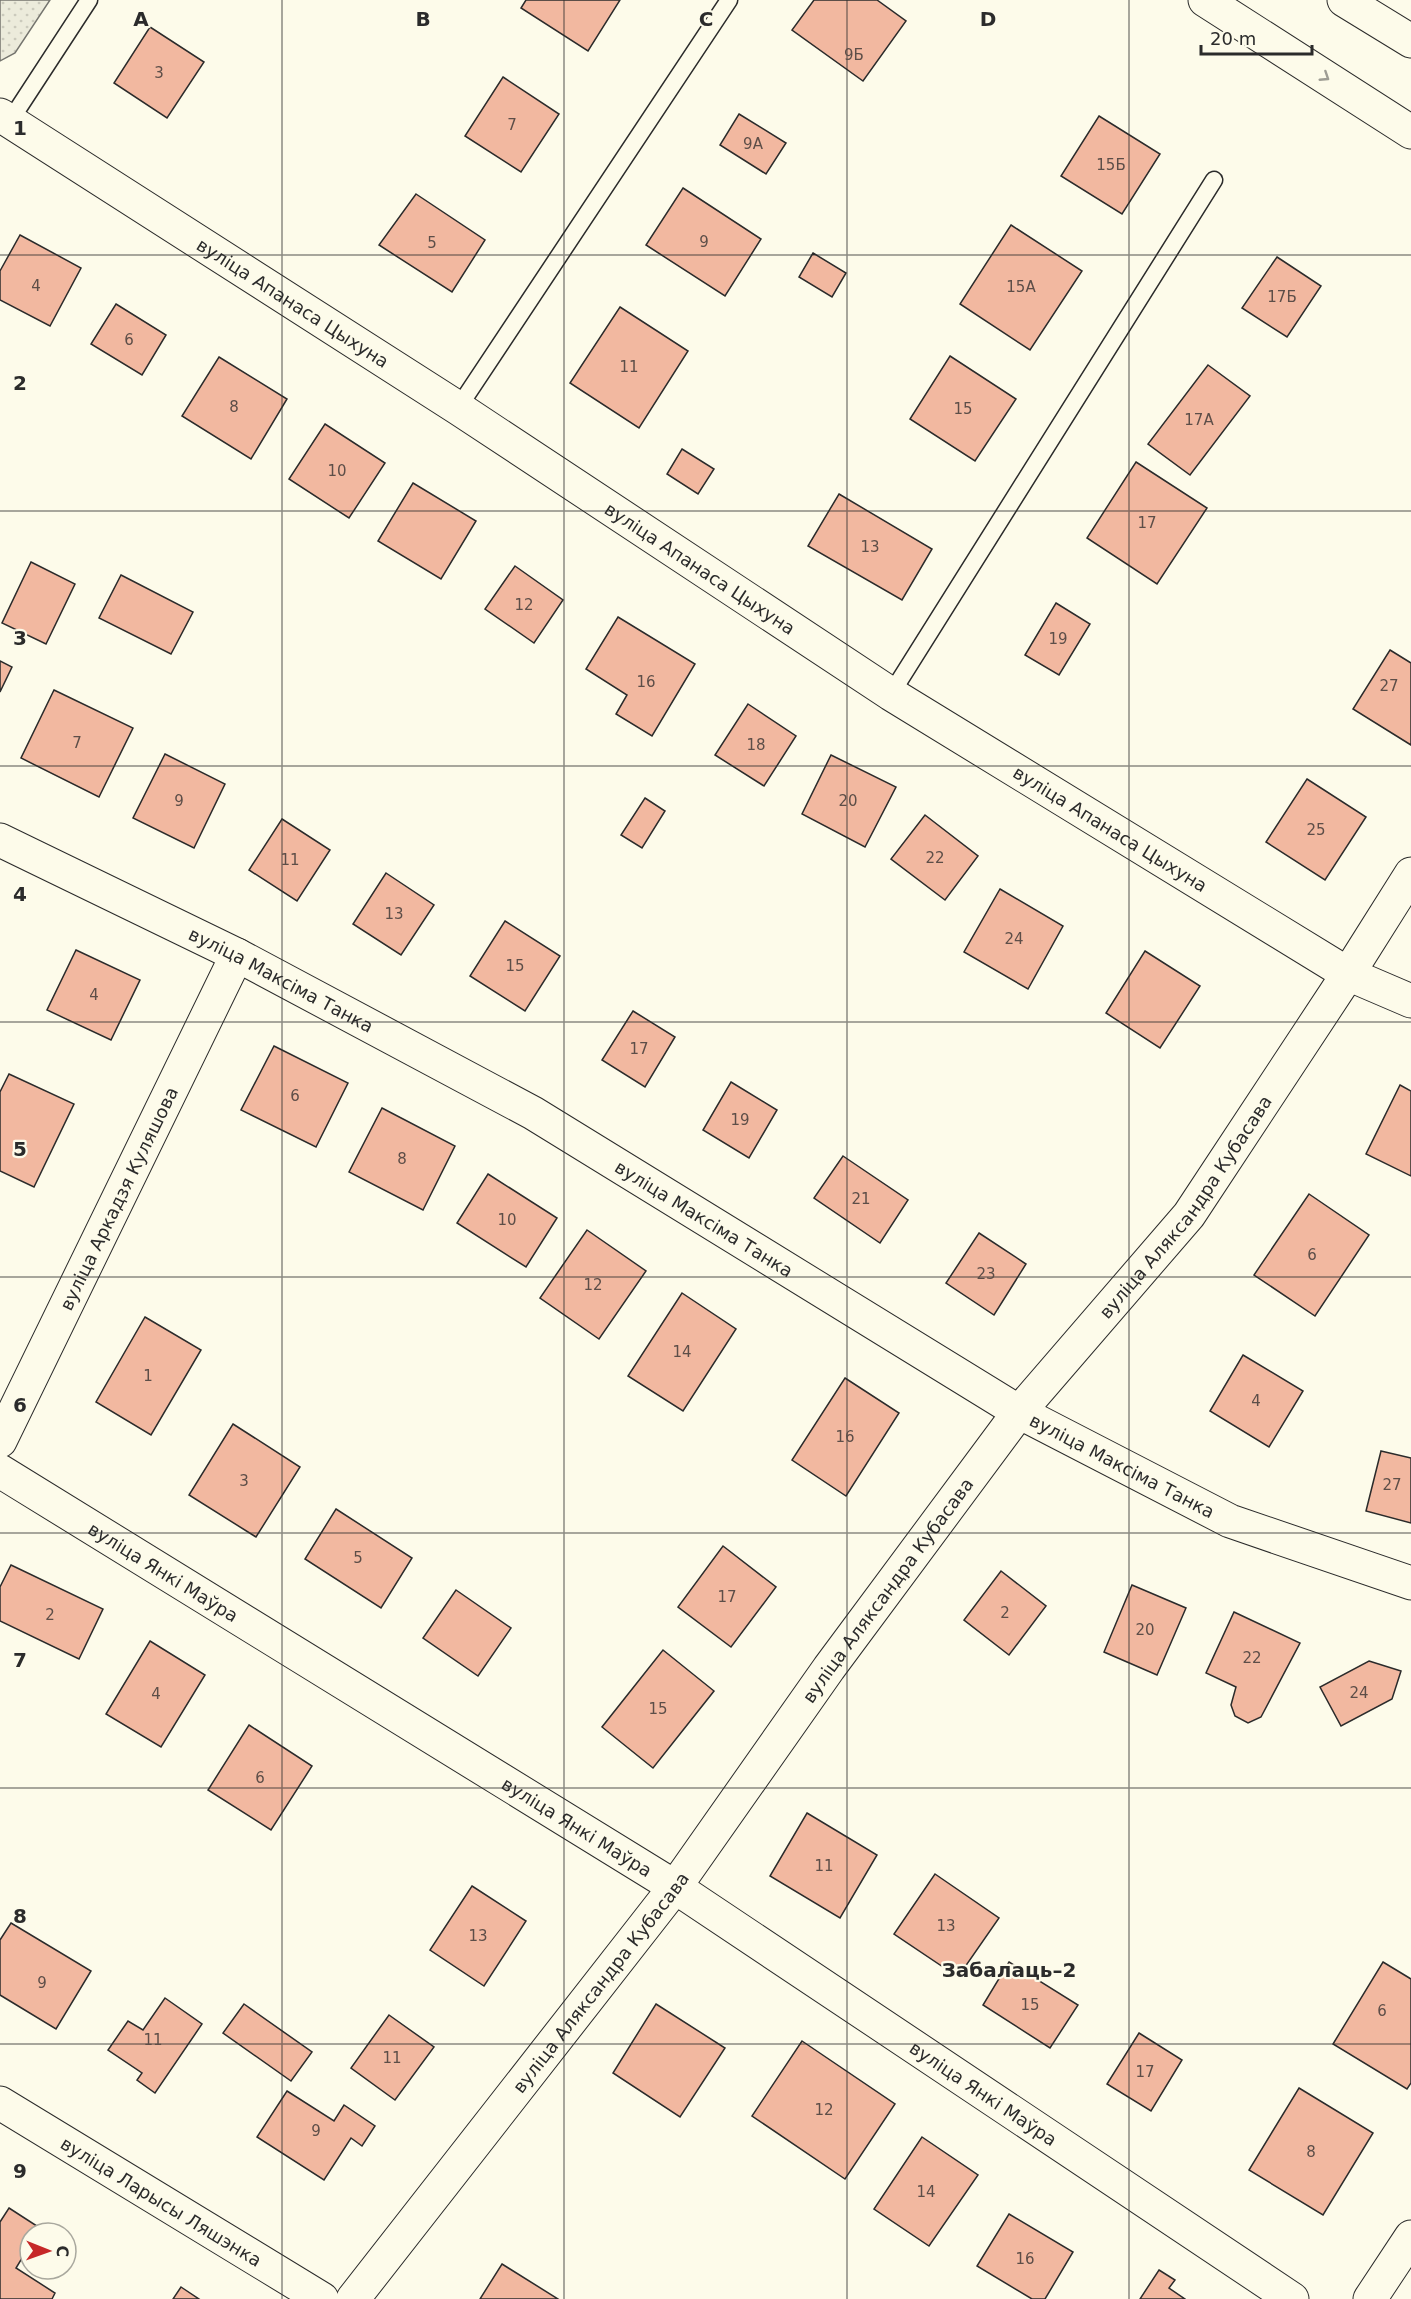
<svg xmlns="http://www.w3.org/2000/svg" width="1411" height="2299" font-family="'DejaVu Sans',sans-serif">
	<defs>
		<pattern id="grass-dots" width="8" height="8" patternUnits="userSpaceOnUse" patternTransform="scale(1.5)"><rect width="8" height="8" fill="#ecebdb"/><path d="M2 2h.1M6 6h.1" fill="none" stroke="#cbcabc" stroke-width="1.8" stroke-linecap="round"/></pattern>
	</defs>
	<rect width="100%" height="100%" fill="#fdfbea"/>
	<polygon fill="url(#grass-dots)" stroke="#74746e" stroke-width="1.5" points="0,0 50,0 15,53 0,61"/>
	<g fill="#f2b8a0" stroke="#2b2b2b" stroke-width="1.5">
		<polygon points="526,0 620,0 588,51 521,8"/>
		<polygon points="814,0 877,0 906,21 863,81 792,30"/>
		<polygon points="150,27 204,62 167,118 114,83"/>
		<polygon points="503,77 559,114 521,172 465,136"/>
		<polygon points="739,114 786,143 766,174 720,145"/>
		<polygon points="1099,116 1160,154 1122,214 1061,176"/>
		<polygon points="683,188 761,239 725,296 646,245"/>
		<polygon points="416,194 485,240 452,292 379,245"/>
		<polygon points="1011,225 1082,271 1030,350 960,304"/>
		<polygon points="20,235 81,268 50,326 0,300 0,271"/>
		<polygon points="813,253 846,273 832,297 799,277"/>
		<polygon points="1277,257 1321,286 1287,337 1242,308"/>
		<polygon points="116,304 166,335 142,375 91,344"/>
		<polygon points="620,307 688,351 639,428 570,383"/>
		<polygon points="950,356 1016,399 975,461 910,419"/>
		<polygon points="219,357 287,399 251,459 182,416"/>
		<polygon points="1208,365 1250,396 1190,475 1148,444"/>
		<polygon points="325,424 385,463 349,518 289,479"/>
		<polygon points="682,449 714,469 698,494 667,474"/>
		<polygon points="1136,462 1207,508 1157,584 1087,538"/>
		<polygon points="413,483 476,521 441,579 378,541"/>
		<polygon points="839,494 932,549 902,600 808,546"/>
		<polygon points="31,562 75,584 46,644 2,623"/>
		<polygon points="515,566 563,600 534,643 485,609"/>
		<polygon points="121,575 193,612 171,654 99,618"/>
		<polygon points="1056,603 1090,624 1059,675 1025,655"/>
		<polygon points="618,617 695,664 652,736 616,714 627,695 586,669"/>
		<polygon points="1390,650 1411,663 1411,745 1353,709"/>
		<polygon points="0,661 12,667 0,692"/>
		<polygon points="54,690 133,728 99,797 21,758"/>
		<polygon points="748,704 796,736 764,786 715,755"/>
		<polygon points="165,754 225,784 194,848 133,818"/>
		<polygon points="831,755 896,787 865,847 802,814"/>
		<polygon points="1307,779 1366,817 1325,880 1266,842"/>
		<polygon points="645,798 665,811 642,848 621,835"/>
		<polygon points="925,815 978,856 945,900 891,859"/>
		<polygon points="282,819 330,850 297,901 249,870"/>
		<polygon points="386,873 434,905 401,955 353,924"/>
		<polygon points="1000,889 1063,926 1028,989 964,952"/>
		<polygon points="505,921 560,956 525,1011 470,976"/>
		<polygon points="76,950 140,980 111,1040 47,1010"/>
		<polygon points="1145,951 1200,986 1160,1048 1106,1013"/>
		<polygon points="633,1011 675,1037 645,1087 602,1060"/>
		<polygon points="274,1046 348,1083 316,1147 241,1110"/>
		<polygon points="9,1074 74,1104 34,1187 0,1171 0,1092"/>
		<polygon points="731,1082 777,1110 749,1158 703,1130"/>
		<polygon points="1400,1085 1411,1091 1411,1176 1366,1154"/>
		<polygon points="382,1108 455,1146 423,1210 349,1172"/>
		<polygon points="843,1156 908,1200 880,1243 814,1198"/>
		<polygon points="488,1174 557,1218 526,1267 457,1223"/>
		<polygon points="1309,1194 1369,1235 1315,1316 1254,1275"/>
		<polygon points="587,1230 646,1271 599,1339 540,1298"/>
		<polygon points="979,1233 1026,1264 994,1315 946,1283"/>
		<polygon points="682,1293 736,1329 683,1411 628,1376"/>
		<polygon points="145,1317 201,1350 151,1435 96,1402"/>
		<polygon points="1243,1355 1303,1391 1269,1447 1210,1411"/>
		<polygon points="845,1378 899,1413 846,1496 792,1460"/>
		<polygon points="233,1424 300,1467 256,1537 189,1495"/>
		<polygon points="1381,1451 1411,1458 1411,1523 1366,1511"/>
		<polygon points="336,1509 412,1558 381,1608 305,1559"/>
		<polygon points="723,1546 776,1587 731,1647 678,1607"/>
		<polygon points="11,1565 103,1609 79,1659 0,1621 0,1587"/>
		<polygon points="1001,1571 1046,1606 1009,1655 964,1620"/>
		<polygon points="1132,1585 1186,1608 1157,1675 1104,1652"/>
		<polygon points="456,1590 511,1628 478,1676 423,1638"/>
		<polygon points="1234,1612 1300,1643 1261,1717 1248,1723 1235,1716 1231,1705 1236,1687 1206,1673"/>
		<polygon points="150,1641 205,1675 161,1747 106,1714"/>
		<polygon points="663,1650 714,1691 653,1768 602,1727"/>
		<polygon points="1369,1661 1401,1671 1392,1699 1341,1726 1320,1687"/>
		<polygon points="249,1725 312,1766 271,1830 208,1790"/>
		<polygon points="807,1813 877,1855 840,1918 770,1876"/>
		<polygon points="935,1874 999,1918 958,1977 894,1934"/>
		<polygon points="472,1886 526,1921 484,1986 430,1950"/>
		<polygon points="11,1923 91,1971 56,2029 0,1995 0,1940"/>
		<polygon points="1009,1962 1078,2005 1050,2048 983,2005"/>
		<polygon points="1383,1962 1411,1979 1411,2083 1407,2089 1333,2044"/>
		<polygon points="165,1998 202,2024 155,2093 137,2080 142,2073 108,2050 128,2021 143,2030"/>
		<polygon points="244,2004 312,2052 291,2081 223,2033"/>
		<polygon points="656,2004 725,2048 680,2117 613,2073"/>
		<polygon points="389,2015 434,2047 395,2100 351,2068"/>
		<polygon points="1139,2033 1182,2060 1151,2111 1107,2084"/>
		<polygon points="802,2041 895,2104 845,2179 752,2116"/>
		<polygon points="1299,2088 1373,2133 1323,2215 1249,2170"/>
		<polygon points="287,2091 334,2121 344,2105 375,2126 362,2146 351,2138 324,2180 257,2137"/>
		<polygon points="922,2137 978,2175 929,2246 874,2209"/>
		<polygon points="9,2208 40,2228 37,2233 30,2233 30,2245 16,2268 55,2293 52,2299 0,2299 0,2222"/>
		<polygon points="1009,2214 1073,2252 1045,2299 1032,2299 977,2266"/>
		<polygon points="502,2264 558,2299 480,2299"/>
		<polygon points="1159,2270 1175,2280 1169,2288 1185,2299 1140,2299"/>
		<polygon points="181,2287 199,2299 173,2299"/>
	</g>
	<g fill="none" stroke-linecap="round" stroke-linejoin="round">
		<g stroke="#2b2b2b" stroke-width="19">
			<g id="service">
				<polyline points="10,121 89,0"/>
				<polyline points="458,408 729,0"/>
				<polyline points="891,694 1214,180"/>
			</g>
		</g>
		<g stroke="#2b2b2b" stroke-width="35">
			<g id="minor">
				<path id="s1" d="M0,115L458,408L891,694L1348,974L1411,1001"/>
				<path id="s2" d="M0,840L237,955L533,1113L1019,1412L1230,1521L1411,1583"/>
				<path id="s3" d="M0,1441L237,955"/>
				<path id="s4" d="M0,1471L675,1887L1292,2299"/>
				<path id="s5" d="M0,2103L322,2299"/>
				<path id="s6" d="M353,2299L675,1887L829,1668L1019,1412L1189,1215L1348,974L1411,874"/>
				<polyline points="1370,2299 1411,2237"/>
			</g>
		</g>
		<g stroke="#2b2b2b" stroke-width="35">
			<g id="primary">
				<polyline points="1205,0 1411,132"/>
				<polyline points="1344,0 1411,41"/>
			</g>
		</g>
		<use href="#service" stroke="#fdfbea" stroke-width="16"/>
		<use href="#minor" stroke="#fdfbea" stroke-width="33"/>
		<use href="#primary" stroke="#fdfbea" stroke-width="33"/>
	</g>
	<defs><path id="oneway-chevron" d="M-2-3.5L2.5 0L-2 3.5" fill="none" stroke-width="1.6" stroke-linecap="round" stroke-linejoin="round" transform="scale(1.5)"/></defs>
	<use stroke="#9e9d94" href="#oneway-chevron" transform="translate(1325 77) rotate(33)"/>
	<path fill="none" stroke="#2b2b2b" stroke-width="1.5" stroke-opacity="0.55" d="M282,0V2299M564,0V2299M847,0V2299M1129,0V2299M0,255H1411M0,511H1411M0,766H1411M0,1022H1411M0,1277H1411M0,1533H1411M0,1788H1411M0,2044H1411"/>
	<g text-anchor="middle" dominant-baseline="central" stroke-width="4.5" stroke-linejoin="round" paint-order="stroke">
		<g font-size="15" fill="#5d4e48">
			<text x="854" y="55">9Б</text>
			<text x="159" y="73">3</text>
			<text x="512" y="125">7</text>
			<text x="753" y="144">9А</text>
			<text x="1111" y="165">15Б</text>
			<text x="704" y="242">9</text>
			<text x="432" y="243">5</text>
			<text x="36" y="286">4</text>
			<text x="1021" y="287">15А</text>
			<text x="1282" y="297">17Б</text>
			<text x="129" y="340">6</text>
			<text x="629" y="367">11</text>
			<text x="234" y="407">8</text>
			<text x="963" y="409">15</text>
			<text x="1199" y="420">17А</text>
			<text x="337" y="471">10</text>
			<text x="1147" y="523">17</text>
			<text x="870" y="547">13</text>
			<text x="524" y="605">12</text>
			<text x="1058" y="639">19</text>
			<text x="646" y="682">16</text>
			<text x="1389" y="686">27</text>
			<text x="77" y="743">7</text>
			<text x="756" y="745">18</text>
			<text x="179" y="801">9</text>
			<text x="848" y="801">20</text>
			<text x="1316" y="830">25</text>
			<text x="935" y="858">22</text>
			<text x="290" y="860">11</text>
			<text x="394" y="914">13</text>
			<text x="1014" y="939">24</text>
			<text x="515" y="966">15</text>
			<text x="94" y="995">4</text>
			<text x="639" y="1049">17</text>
			<text x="295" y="1096">6</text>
			<text x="740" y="1120">19</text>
			<text x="402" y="1159">8</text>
			<text x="861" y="1199">21</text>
			<text x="507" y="1220">10</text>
			<text x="1312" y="1255">6</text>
			<text x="986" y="1274">23</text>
			<text x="593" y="1285">12</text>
			<text x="682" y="1352">14</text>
			<text x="148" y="1376">1</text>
			<text x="1256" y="1401">4</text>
			<text x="845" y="1437">16</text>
			<text x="244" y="1481">3</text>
			<text x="1392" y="1485">27</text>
			<text x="358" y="1558">5</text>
			<text x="727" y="1597">17</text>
			<text x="1005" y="1613">2</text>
			<text x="50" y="1615">2</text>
			<text x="1145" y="1630">20</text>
			<text x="1252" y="1658">22</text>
			<text x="1359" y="1693">24</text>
			<text x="156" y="1694">4</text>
			<text x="658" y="1709">15</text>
			<text x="260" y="1778">6</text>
			<text x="824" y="1866">11</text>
			<text x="946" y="1926">13</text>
			<text x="478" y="1936">13</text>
			<text x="42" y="1983">9</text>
			<text x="1030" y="2005">15</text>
			<text x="1382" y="2011">6</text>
			<text x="153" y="2040">11</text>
			<text x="392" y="2058">11</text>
			<text x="1145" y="2072">17</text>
			<text x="824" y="2110">12</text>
			<text x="316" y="2131">9</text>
			<text x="1311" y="2152">8</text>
			<text x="926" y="2192">14</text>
			<text x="1025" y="2259">16</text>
		</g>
		<g font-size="18" fill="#2b2b2b" stroke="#fdfbea">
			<text stroke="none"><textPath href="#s1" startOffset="348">вуліца Апанаса Цыхуна</textPath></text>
			<text stroke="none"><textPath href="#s1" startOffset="834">вуліца Апанаса Цыхуна</textPath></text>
			<text stroke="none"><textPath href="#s1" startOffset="1320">вуліца Апанаса Цыхуна</textPath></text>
			<text stroke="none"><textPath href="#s2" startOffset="314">вуліца Максіма Танка</textPath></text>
			<text stroke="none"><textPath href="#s3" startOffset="270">вуліца Аркадзя Куляшова</textPath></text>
			<text stroke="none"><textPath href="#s6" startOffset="1374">вуліца Аляксандра Кубасава</textPath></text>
			<text stroke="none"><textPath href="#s2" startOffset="800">вуліца Максіма Танка</textPath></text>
			<text stroke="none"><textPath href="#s2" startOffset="1286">вуліца Максіма Танка</textPath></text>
			<text stroke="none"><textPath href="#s4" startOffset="192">вуліца Янкі Маўра</textPath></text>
			<text stroke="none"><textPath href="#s6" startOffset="888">вуліца Аляксандра Кубасава</textPath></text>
			<text stroke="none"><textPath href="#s4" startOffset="678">вуліца Янкі Маўра</textPath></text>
			<text stroke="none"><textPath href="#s6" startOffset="402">вуліца Аляксандра Кубасава</textPath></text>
			<text stroke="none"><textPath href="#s4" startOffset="1164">вуліца Янкі Маўра</textPath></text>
			<text stroke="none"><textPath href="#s5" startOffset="189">вуліца Ларысы Ляшэнка</textPath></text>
		</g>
		<g font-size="20" font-weight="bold" fill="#2b2b2b" stroke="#fdfbea">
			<text x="1009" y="1970">Забалаць–2</text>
		</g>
	</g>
	<g font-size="20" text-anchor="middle" font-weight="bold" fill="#2b2b2b" stroke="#fdfbea" stroke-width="4.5" stroke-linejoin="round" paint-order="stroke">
		<text x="141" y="26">A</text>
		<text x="423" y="26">B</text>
		<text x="706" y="26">C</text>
		<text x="988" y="26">D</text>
		<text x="20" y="135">1</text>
		<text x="20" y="390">2</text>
		<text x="20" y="645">3</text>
		<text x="20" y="901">4</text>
		<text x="20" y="1156">5</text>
		<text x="20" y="1412">6</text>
		<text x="20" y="1667">7</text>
		<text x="20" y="1923">8</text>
		<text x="20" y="2178">9</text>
	</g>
	<g transform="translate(48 2251) rotate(91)"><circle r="28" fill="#fdfbea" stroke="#a9a89e" stroke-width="1.5"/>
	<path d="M0-4.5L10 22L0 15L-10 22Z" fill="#c62828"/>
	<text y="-9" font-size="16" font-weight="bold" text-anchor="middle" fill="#2b2b2b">С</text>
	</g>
	<path d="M1201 45v9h111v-9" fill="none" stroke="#2b2b2b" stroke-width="3"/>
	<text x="1210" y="45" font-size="18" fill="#2b2b2b" stroke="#fdfbea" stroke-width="4.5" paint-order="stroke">20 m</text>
</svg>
